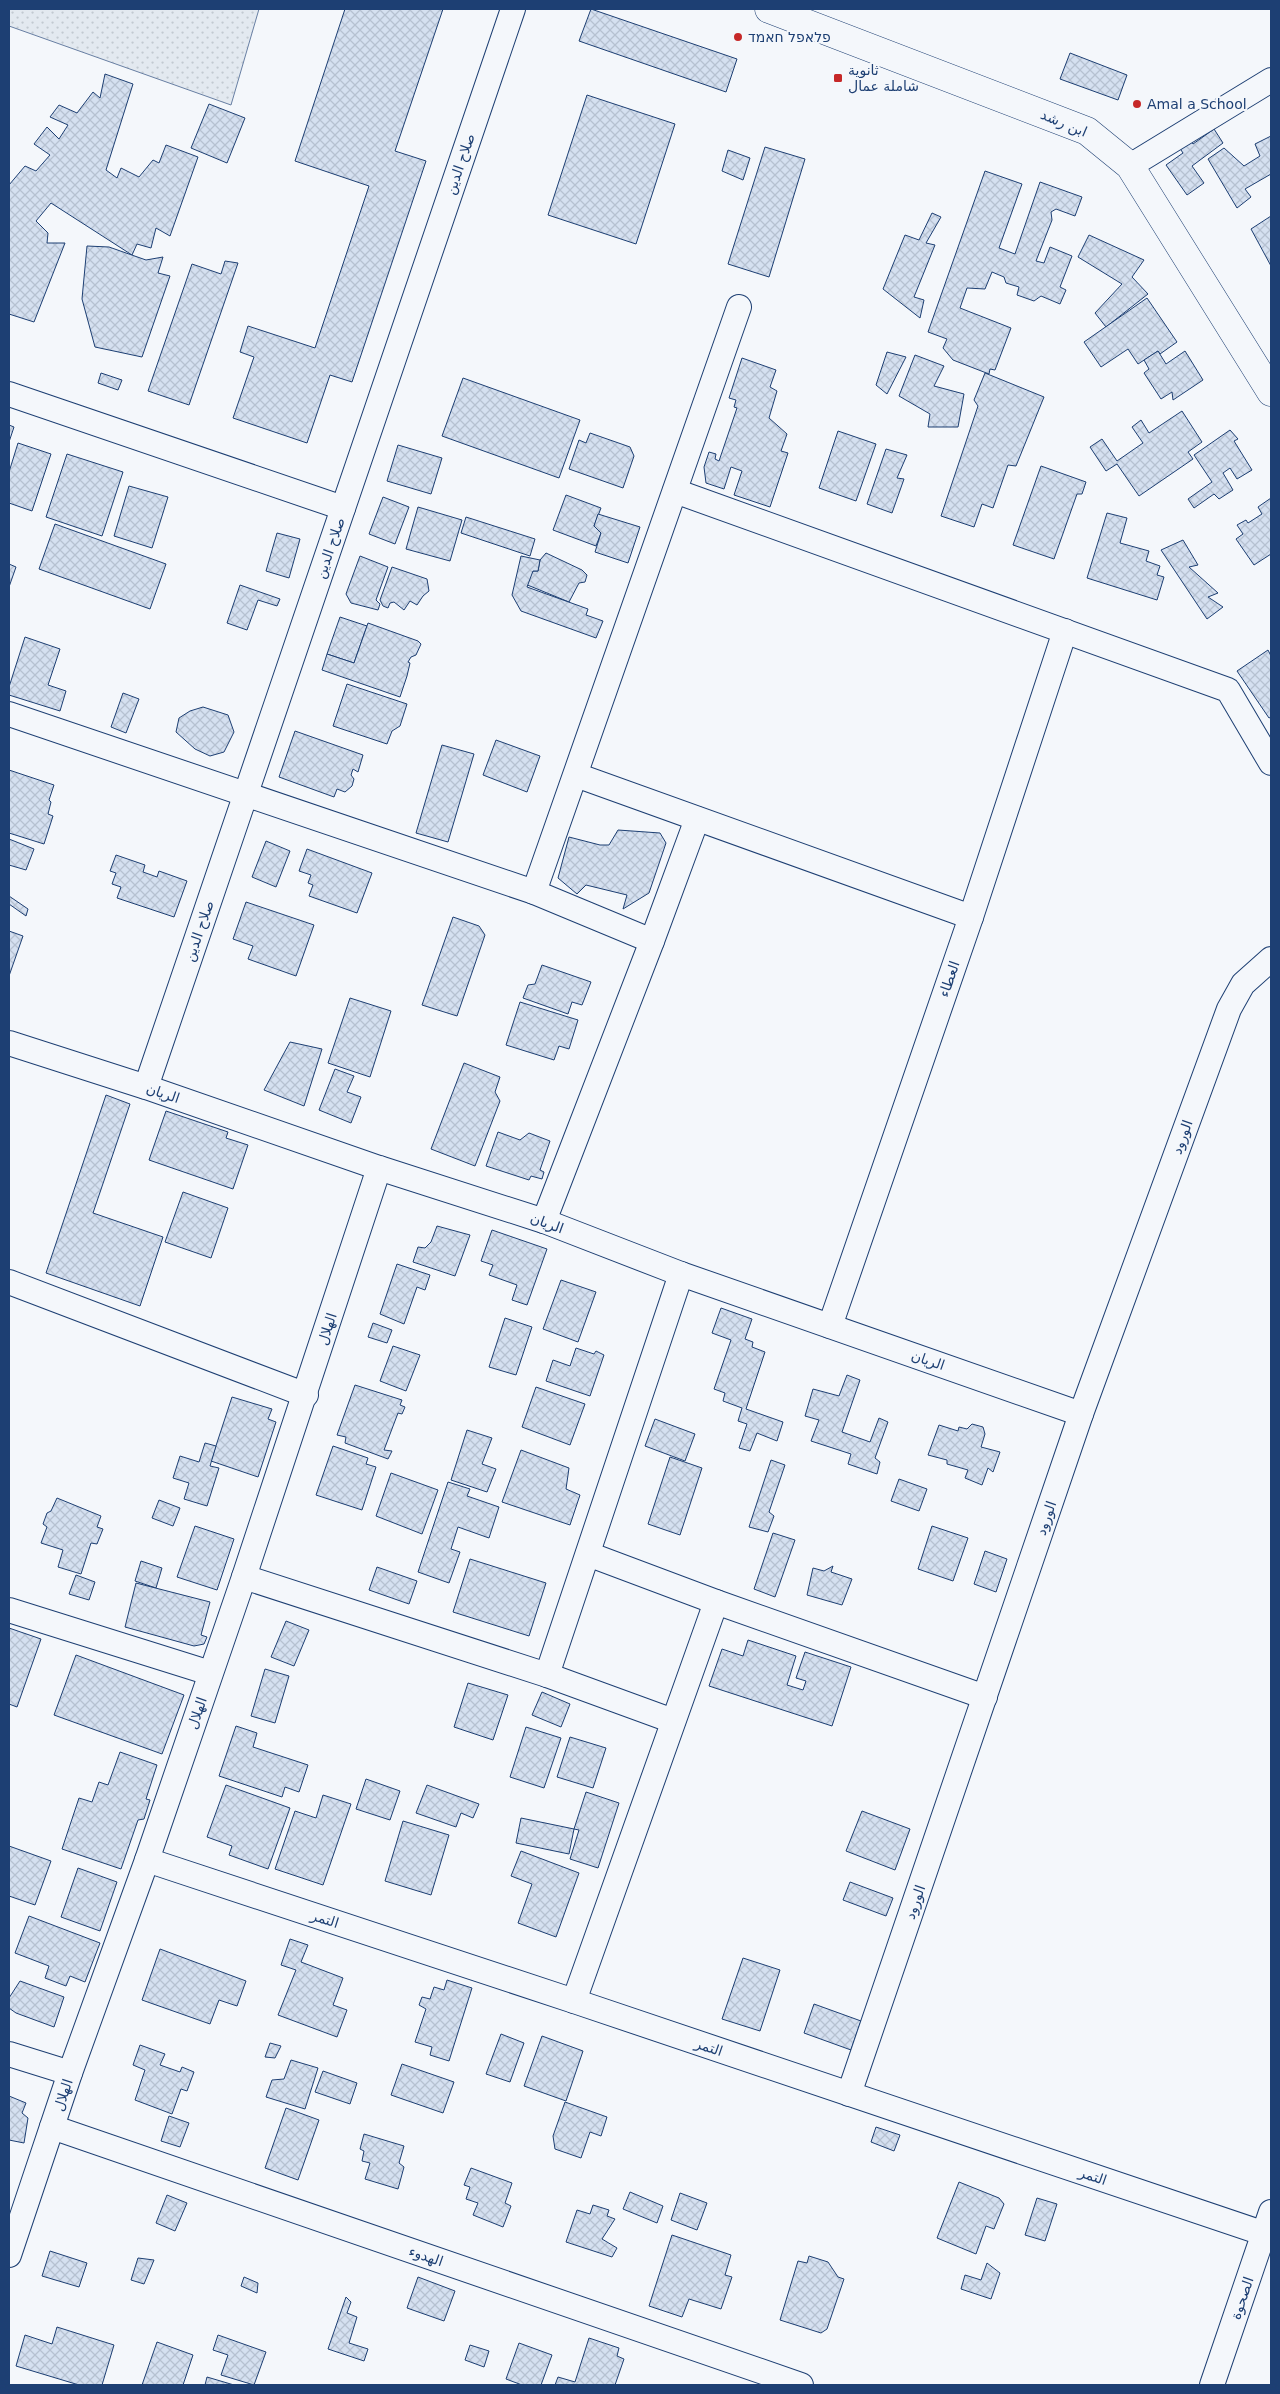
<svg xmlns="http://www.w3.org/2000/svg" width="1280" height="2394" font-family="'DejaVu Sans',Cairo,'Noto Sans Hebrew',sans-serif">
	<defs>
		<pattern id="park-dots" width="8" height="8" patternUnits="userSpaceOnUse" patternTransform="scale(1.25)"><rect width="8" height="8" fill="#e3e9f0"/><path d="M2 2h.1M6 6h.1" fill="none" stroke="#c2c9d1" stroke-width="1.8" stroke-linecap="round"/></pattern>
		<pattern id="building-cross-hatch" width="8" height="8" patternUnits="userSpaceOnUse" patternTransform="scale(1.25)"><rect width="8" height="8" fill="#d5e0f0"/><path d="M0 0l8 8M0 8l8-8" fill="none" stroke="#b6c1d1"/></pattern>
	</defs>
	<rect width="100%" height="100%" fill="#f4f7fb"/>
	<polygon fill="url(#park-dots)" stroke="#687fa3" points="9,9 259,9 231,105 9,26"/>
	<g fill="url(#building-cross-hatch)" stroke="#1d3f73">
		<polygon points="345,9 443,9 395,151 426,161 352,382 330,375 307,443 233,418 254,357 240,352 248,326 315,348 369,186 295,161"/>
		<polygon points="591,9 737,59 726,92 579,41"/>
		<polygon points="1070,53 1127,75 1118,100 1060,79"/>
		<polygon points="105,74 133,84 106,170 117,178 121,168 139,177 153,160 159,163 166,145 198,157 170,236 156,228 151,248 137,244 132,255 51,203 36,221 48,233 47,243 65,243 34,322 9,314 9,185 25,166 36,171 50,155 34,144 47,127 59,139 68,125 50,117 59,105 77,113 93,92 100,98"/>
		<polygon points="587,95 675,124 636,244 548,215"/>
		<polygon points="209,104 245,118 227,163 191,148"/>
		<polygon points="1214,129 1223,143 1192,166 1204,183 1187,195 1166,165 1183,153 1179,147 1190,139 1193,144"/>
		<polygon points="1271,136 1271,174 1245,189 1251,197 1237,208 1208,159 1224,148 1244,166 1260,156 1255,144"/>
		<polygon points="765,147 805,159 769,277 728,264"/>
		<polygon points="728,150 750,158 743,180 722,171"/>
		<polygon points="985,171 1022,184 999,248 1015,254 1040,182 1082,197 1075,216 1056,209 1051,212 1052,220 1036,261 1044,263 1050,247 1072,256 1060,287 1066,290 1060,304 1041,296 1034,301 1017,295 1019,287 1006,283 1004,277 992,272 985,289 967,288 960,308 1011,328 995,370 990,369 989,374 953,360 943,348 947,339 928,332"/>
		<polygon points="932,213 941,217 926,243 935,245 914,297 924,300 920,318 883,289 905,235 919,240"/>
		<polygon points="1271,216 1271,266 1251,229"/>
		<polygon points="1089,235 1144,260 1132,277 1148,294 1106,327 1095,313 1122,284 1078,257"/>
		<polygon points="87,246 109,247 146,260 163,257 158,273 170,276 142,357 95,347 82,299"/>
		<polygon points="225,261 238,263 189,405 148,391 192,264 221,274"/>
		<polygon points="1147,298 1177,342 1160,354 1158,351 1138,364 1128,349 1101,367 1084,342"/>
		<polygon points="1158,351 1166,364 1185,351 1203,380 1173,400 1172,392 1161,399 1144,373 1149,369 1144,360"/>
		<polygon points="887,352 906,357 887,394 876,385"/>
		<polygon points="915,355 944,366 934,386 964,394 958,427 928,427 930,414 899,396"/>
		<polygon points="742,358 776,370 770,387 777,391 769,418 787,434 781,451 788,453 770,507 734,495 742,471 731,467 724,489 706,483 704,467 709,452 716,454 715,459 719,461 737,408 734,407 736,400 729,398"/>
		<polygon points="101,373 122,380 118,390 98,383"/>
		<polygon points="985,373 1044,397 1016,466 1008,465 993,508 982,504 974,527 941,516 978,406 974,400"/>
		<polygon points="463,378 580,420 559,478 442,436"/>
		<polygon points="1182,411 1202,442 1188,452 1193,459 1139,496 1117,464 1106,471 1090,447 1102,439 1117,461 1143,443 1132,427 1141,420 1149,433"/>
		<polygon points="9,425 14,427 9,442"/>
		<polygon points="1230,430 1238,439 1234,441 1252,470 1237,479 1230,468 1223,473 1233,490 1219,499 1214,494 1194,508 1188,499 1212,482 1194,455"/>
		<polygon points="838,431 876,444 856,501 819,488"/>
		<polygon points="590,433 630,447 634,456 623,488 569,469 579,440 586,443"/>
		<polygon points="18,443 51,454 32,511 9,503 9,472"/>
		<polygon points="398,445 442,458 431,494 387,481"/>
		<polygon points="886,449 907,455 897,478 904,479 892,513 867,504"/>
		<polygon points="67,454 123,472 102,536 46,517"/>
		<polygon points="1041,466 1086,482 1082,494 1077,494 1054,559 1013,545"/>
		<polygon points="129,486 168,497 152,548 114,536"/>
		<polygon points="566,495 601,508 594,526 601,533 596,546 553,530"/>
		<polygon points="383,497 409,507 395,544 369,534"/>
		<polygon points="1271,498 1271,554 1254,565 1236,539 1243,534 1237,525 1246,520 1248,523 1262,514 1258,507"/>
		<polygon points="418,507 462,520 450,561 406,549"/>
		<polygon points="1107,513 1127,518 1120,543 1149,551 1146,561 1160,566 1157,575 1164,577 1157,600 1087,578"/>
		<polygon points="598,514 640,527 628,563 595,552 601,533 594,526"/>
		<polygon points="466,517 535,539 530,556 461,533"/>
		<polygon points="55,524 166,564 150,609 39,569"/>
		<polygon points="277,533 300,539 289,578 266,571"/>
		<polygon points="1183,540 1198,565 1189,567 1218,593 1208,597 1223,607 1207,619 1161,550"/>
		<polygon points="546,553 582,570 587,575 585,582 579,583 569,602 525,584 533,571 538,571 540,560"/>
		<polygon points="360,556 388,567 376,600 380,604 378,610 351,603 346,594"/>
		<polygon points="521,556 540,560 538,571 533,571 527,587 588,609 586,615 603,621 596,638 521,611 512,595"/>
		<polygon points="9,564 16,567 9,587"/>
		<polygon points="392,567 427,579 429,591 423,596 417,605 410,601 404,610 394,602 390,603 388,608 383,606 380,600"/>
		<polygon points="240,585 280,599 277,606 258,600 247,630 227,623"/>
		<polygon points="340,617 367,626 354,663 327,654"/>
		<polygon points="368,623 418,641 421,644 416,655 411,657 408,662 410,663 407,676 400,697 322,670 327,654 354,663"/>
		<polygon points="25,637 60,649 48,685 66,691 60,711 9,695 9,687"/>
		<polygon points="1268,650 1271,656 1271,717 1269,718 1237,671"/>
		<polygon points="347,684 407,704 400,726 392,731 387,744 333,726"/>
		<polygon points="123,693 139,699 126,733 111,727"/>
		<polygon points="203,707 228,715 234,732 224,752 210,756 195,749 176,732 179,718 190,711"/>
		<polygon points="295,731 363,755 358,772 353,769 351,775 354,779 352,786 345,792 337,789 334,797 279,777"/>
		<polygon points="496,740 540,756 527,792 483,775"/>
		<polygon points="442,745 474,754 448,842 416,833"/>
		<polygon points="9,770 54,785 49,800 51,802 48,814 53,816 44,844 9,833"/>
		<polygon points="618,830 660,833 666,843 649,893 623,909 627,895 586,885 577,894 558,878 569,837 600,845 609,845"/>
		<polygon points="9,839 34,849 26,870 9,865"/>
		<polygon points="266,841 290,851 276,887 252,877"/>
		<polygon points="307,849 372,873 357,913 309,896 313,885 308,883 311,875 299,871"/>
		<polygon points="116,855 145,865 143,872 157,877 159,871 187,881 174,917 117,898 121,887 112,884 116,873 110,871"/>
		<polygon points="9,896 28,909 26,916 9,904"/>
		<polygon points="246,902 314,925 296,976 248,959 253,946 233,939"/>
		<polygon points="453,917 479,926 485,935 457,1016 422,1005"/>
		<polygon points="9,931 23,936 9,976"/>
		<polygon points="542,965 591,982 582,1005 572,1002 568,1014 523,998 528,985 535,984"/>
		<polygon points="350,998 391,1011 370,1077 328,1063"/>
		<polygon points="520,1002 578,1020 569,1049 559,1046 554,1060 506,1045"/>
		<polygon points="290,1042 322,1049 304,1106 264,1090"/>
		<polygon points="464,1063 500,1077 495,1092 500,1101 475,1166 431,1149"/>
		<polygon points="335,1069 354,1076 347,1092 361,1097 351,1123 319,1110"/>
		<polygon points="106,1095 130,1104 93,1213 163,1237 140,1306 46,1273"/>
		<polygon points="166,1111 228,1132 226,1138 248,1145 233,1189 149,1160"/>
		<polygon points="498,1132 520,1140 529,1133 550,1141 540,1170 544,1172 542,1179 531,1176 529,1180 486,1166"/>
		<polygon points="183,1192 228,1208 211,1258 165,1242"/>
		<polygon points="437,1226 470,1235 455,1276 413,1262 418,1247 425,1248 431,1242"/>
		<polygon points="492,1230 547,1249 527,1305 512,1300 517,1285 489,1275 493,1265 481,1261"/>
		<polygon points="397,1264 430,1275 425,1290 417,1287 404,1324 380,1314"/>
		<polygon points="561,1280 596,1292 578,1342 543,1329"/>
		<polygon points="721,1308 752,1319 745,1339 753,1342 752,1347 765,1352 746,1409 783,1422 777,1441 757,1433 750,1451 739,1448 747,1424 738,1421 742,1408 723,1401 725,1393 714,1389 731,1340 712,1333"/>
		<polygon points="505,1318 532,1327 516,1375 489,1367"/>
		<polygon points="373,1323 392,1330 387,1343 368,1337"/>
		<polygon points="393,1346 420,1355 406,1391 380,1381"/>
		<polygon points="576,1348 594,1354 596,1351 604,1355 590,1396 546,1381 553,1360 570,1366"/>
		<polygon points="847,1375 860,1380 842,1432 870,1442 879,1418 888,1422 875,1458 880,1462 877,1474 848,1464 851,1454 811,1441 819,1420 805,1416 813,1389 839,1396"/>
		<polygon points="355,1385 402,1400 400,1405 405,1407 402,1414 398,1413 384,1450 392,1451 388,1459 345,1443 346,1437 337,1435"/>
		<polygon points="536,1387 585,1404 570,1445 522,1427"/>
		<polygon points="232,1397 272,1409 268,1419 276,1422 258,1477 211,1461"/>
		<polygon points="655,1419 695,1434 685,1461 645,1446"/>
		<polygon points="972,1424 983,1427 985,1434 981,1447 1000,1452 993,1472 988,1468 982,1485 965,1478 968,1470 947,1464 947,1460 928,1455 939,1425 958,1431 959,1427 967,1429"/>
		<polygon points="467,1430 492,1438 482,1464 496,1469 487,1492 451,1480"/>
		<polygon points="205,1443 216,1446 210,1466 219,1468 207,1506 184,1499 189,1483 173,1478 180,1456 199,1462"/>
		<polygon points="333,1446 368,1458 366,1464 376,1467 362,1510 316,1495"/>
		<polygon points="521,1450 569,1468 566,1489 580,1495 570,1525 502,1502"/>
		<polygon points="670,1457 702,1468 680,1535 648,1524"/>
		<polygon points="771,1460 785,1465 769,1512 774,1516 768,1532 749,1527"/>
		<polygon points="391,1473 438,1490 422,1534 376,1516"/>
		<polygon points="899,1479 927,1489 919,1511 891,1501"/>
		<polygon points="448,1482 470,1489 467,1496 499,1507 489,1538 458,1527 451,1549 460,1552 449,1583 418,1572"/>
		<polygon points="57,1498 101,1516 97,1527 103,1529 97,1544 91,1543 81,1574 58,1567 63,1550 41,1543 47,1527 43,1524 47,1513 51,1511"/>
		<polygon points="159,1500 180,1508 173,1526 152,1518"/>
		<polygon points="195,1526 234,1539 217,1590 177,1577"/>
		<polygon points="932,1526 968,1538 953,1581 918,1569"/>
		<polygon points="773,1533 795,1540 775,1597 754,1589"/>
		<polygon points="985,1551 1007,1559 996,1592 974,1584"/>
		<polygon points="470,1559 546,1583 529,1636 453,1612"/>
		<polygon points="141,1561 162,1568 156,1588 135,1581"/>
		<polygon points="833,1566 831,1572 852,1579 842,1605 807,1595 813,1568 824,1571"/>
		<polygon points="377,1567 417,1581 409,1604 369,1590"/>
		<polygon points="76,1575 95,1582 89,1600 69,1594"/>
		<polygon points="136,1583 210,1602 201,1635 207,1637 204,1644 194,1646 125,1627"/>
		<polygon points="286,1621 309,1630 294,1666 271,1657"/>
		<polygon points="9,1628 41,1639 17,1707 9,1704"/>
		<polygon points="748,1640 796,1656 787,1685 803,1690 806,1681 796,1678 805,1652 851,1667 832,1726 709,1686 722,1649 743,1656"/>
		<polygon points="76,1655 184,1695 162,1754 54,1715"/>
		<polygon points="265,1669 289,1676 275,1723 251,1716"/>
		<polygon points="468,1683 508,1695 493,1740 454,1727"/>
		<polygon points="542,1692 570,1704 561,1727 532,1715"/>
		<polygon points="236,1726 257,1733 253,1747 308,1765 299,1792 285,1787 282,1797 219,1776"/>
		<polygon points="526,1727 561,1738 544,1788 510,1777"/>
		<polygon points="570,1737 606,1748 593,1788 557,1777"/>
		<polygon points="120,1752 157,1765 146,1799 150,1800 144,1819 138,1820 121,1869 62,1849 79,1798 92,1802 99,1782 108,1785"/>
		<polygon points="366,1779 400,1791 390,1820 356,1809"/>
		<polygon points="226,1785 290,1808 268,1869 229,1855 232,1846 207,1837"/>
		<polygon points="427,1785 479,1804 473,1818 461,1813 456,1827 416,1813"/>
		<polygon points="586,1792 619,1803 598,1868 570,1859 579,1830 574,1829"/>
		<polygon points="323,1795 351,1804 323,1885 275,1869 295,1811 316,1818"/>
		<polygon points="862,1811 910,1829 895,1870 846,1851"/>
		<polygon points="521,1818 574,1829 569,1854 516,1843"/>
		<polygon points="403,1821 449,1835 431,1895 385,1881"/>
		<polygon points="9,1846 51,1861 35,1905 9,1896"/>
		<polygon points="521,1851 579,1873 556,1937 518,1923 532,1884 511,1876"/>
		<polygon points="78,1868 117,1882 100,1931 61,1917"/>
		<polygon points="850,1882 893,1898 886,1916 843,1900"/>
		<polygon points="29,1916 100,1943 85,1982 70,1976 66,1986 45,1978 49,1966 15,1953"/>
		<polygon points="290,1939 308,1945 301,1962 343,1978 333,2005 347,2010 337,2037 278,2015 296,1970 281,1965"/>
		<polygon points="160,1949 246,1981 237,2006 219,2000 210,2024 142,2000"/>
		<polygon points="743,1958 780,1970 760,2031 722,2019"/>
		<polygon points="447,1980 472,1988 449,2061 430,2055 432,2047 415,2042 426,2009 419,2005 422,1997 430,1999 434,1987 444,1990"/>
		<polygon points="20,1981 64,1997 54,2027 16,2013 9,2008 9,1998"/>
		<polygon points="814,2004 861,2021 851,2050 804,2033"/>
		<polygon points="501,2034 524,2043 510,2082 486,2074"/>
		<polygon points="542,2036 583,2051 566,2101 524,2086"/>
		<polygon points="270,2043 281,2046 275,2058 265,2057"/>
		<polygon points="140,2045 165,2054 160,2065 180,2072 182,2067 194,2072 187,2091 181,2089 172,2114 135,2100 145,2070 133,2065"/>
		<polygon points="291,2060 318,2068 305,2109 266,2097 272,2080 284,2079"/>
		<polygon points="402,2064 454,2082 443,2113 391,2095"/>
		<polygon points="323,2071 357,2083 350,2104 315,2092"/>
		<polygon points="9,2096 26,2103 22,2113 28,2118 24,2143 9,2140"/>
		<polygon points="565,2102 607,2117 601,2136 590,2132 581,2158 555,2149 553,2136"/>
		<polygon points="286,2108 319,2120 298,2180 265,2168"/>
		<polygon points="169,2116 189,2123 180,2147 161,2141"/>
		<polygon points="876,2127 900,2135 894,2151 871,2142"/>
		<polygon points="364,2134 404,2146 399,2163 404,2167 398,2189 365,2179 370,2163 362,2161 364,2151 360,2149"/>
		<polygon points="471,2168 512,2183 505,2203 511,2206 503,2227 473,2215 478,2203 466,2199 470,2187 464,2185"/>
		<polygon points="959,2182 999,2198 1004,2204 994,2229 986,2226 976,2254 937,2238"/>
		<polygon points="630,2192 663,2206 657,2223 623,2209"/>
		<polygon points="680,2193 707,2203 697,2230 671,2220"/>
		<polygon points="167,2195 187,2203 175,2231 156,2223"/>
		<polygon points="1037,2198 1057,2204 1045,2241 1025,2235"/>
		<polygon points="593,2205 609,2210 607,2216 615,2219 602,2239 617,2248 612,2257 566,2242 577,2210 590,2214"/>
		<polygon points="672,2235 731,2255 725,2275 732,2277 721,2309 689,2299 682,2317 649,2306"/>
		<polygon points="50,2251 87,2263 79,2287 42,2276"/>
		<polygon points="809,2256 828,2262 838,2277 844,2279 827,2329 821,2333 780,2320 798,2261 807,2263"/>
		<polygon points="138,2258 154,2260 144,2284 131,2280"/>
		<polygon points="987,2263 1000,2273 991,2299 961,2289 965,2275 981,2280"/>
		<polygon points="244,2277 258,2283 257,2293 241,2286"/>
		<polygon points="418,2277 455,2291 444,2321 407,2308"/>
		<polygon points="346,2297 351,2302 347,2313 357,2317 349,2343 368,2349 364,2361 328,2349"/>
		<polygon points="57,2327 114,2345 102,2385 79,2385 16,2366 25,2335 52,2344"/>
		<polygon points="218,2335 266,2352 254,2385 221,2375 228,2355 213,2350"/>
		<polygon points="589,2338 619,2348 617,2356 624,2359 615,2385 555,2385 558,2377 575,2382"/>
		<polygon points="157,2342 193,2355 183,2385 142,2385"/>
		<polygon points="519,2343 552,2355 541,2385 522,2385 506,2379"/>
		<polygon points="470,2345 489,2351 484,2367 465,2360"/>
		<polygon points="207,2377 234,2385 205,2385"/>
	</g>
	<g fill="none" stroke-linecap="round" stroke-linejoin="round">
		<g stroke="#1d3f73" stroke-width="26">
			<g id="street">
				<polyline points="1130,166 1271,80"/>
				<polyline points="9,394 343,508"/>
				<polyline points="675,491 1228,690 1271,763"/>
				<polyline points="9,714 534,892 652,941"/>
				<polyline points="576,775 971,917"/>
				<polyline points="534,892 739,307"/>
				<polyline points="9,1043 146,1087 379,1168 544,1221 681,1274 1081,1414"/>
				<polyline points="146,1087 513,9"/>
				<polyline points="544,1221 652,941 697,819"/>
				<polyline points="9,1282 306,1395"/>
				<polyline points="830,1326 971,917 1065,631"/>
				<polyline points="588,1554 716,1602 985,1697"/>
				<polyline points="244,1577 547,1675 673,1721"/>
				<polyline points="9,1610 210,1673"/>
				<polyline points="547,1675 681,1274"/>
				<polyline points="147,1860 574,2001 1271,2236"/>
				<polyline points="574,2001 716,1602"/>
				<polyline points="9,2054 70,2073"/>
				<polyline points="849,2094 1081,1414 1229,1009 1243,984 1271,959"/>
				<polyline points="52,2127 801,2385"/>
				<polyline points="9,2255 70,2073 147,1860 244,1577 379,1168"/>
				<polyline points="1212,2385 1271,2212"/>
			</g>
		</g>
		<g stroke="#1d3f73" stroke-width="29">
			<polyline id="secondary" points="769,9 1087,131 1130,166 1271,392"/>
		</g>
		<use href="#street" stroke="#f4f7fb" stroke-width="24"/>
		<use href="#secondary" stroke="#f4f7fb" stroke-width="28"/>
	</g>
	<g fill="#c62828" stroke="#f4f7fb" stroke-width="2">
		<circle cx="738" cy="37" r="5"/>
		<rect x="833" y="73" width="10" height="10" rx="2.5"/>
		<circle cx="1137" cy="104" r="5"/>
	</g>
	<g text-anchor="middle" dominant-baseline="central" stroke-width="4" stroke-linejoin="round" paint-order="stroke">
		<g font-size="14" fill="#1d3f73" stroke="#f4f7fb" text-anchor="start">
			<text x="748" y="37">פלאפל חאמד</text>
			<text x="848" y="70">ثانوية<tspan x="848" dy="16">شاملة عمال</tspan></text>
			<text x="1147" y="104">Amal a School</text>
		</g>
		<g font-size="14" fill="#1d3f73" stroke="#f4f7fb">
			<text transform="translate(1064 123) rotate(23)">ابن رشد</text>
			<text transform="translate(460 164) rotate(-71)">صلاح الدين</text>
			<text transform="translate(330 548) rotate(-71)">صلاح الدين</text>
			<text transform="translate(199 931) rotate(-71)">صلاح الدين</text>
			<text transform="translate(949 979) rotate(-71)">العطاء</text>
			<text transform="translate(163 1093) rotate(19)">الريان</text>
			<text transform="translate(1182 1137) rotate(-70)">الورود</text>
			<text transform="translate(547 1223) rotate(20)">الريان</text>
			<text transform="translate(327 1329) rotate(-72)">الهلال</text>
			<text transform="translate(928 1360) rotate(19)">الريان</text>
			<text transform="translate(1046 1518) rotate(-71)">الورود</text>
			<text transform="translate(197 1713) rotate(-71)">الهلال</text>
			<text transform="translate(915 1902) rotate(-71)">الورود</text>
			<text transform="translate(325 1919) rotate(18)">التمر</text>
			<text transform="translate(709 2047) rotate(19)">التمر</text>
			<text transform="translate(63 2095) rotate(-72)">الهلال</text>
			<text transform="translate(1093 2176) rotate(19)">التمر</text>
			<text transform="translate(426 2256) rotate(19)">الهدوء</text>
			<text transform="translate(1242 2298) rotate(-71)">الصحوة</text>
		</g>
	</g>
	<rect width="1280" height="2394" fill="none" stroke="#1d3f73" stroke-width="20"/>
</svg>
